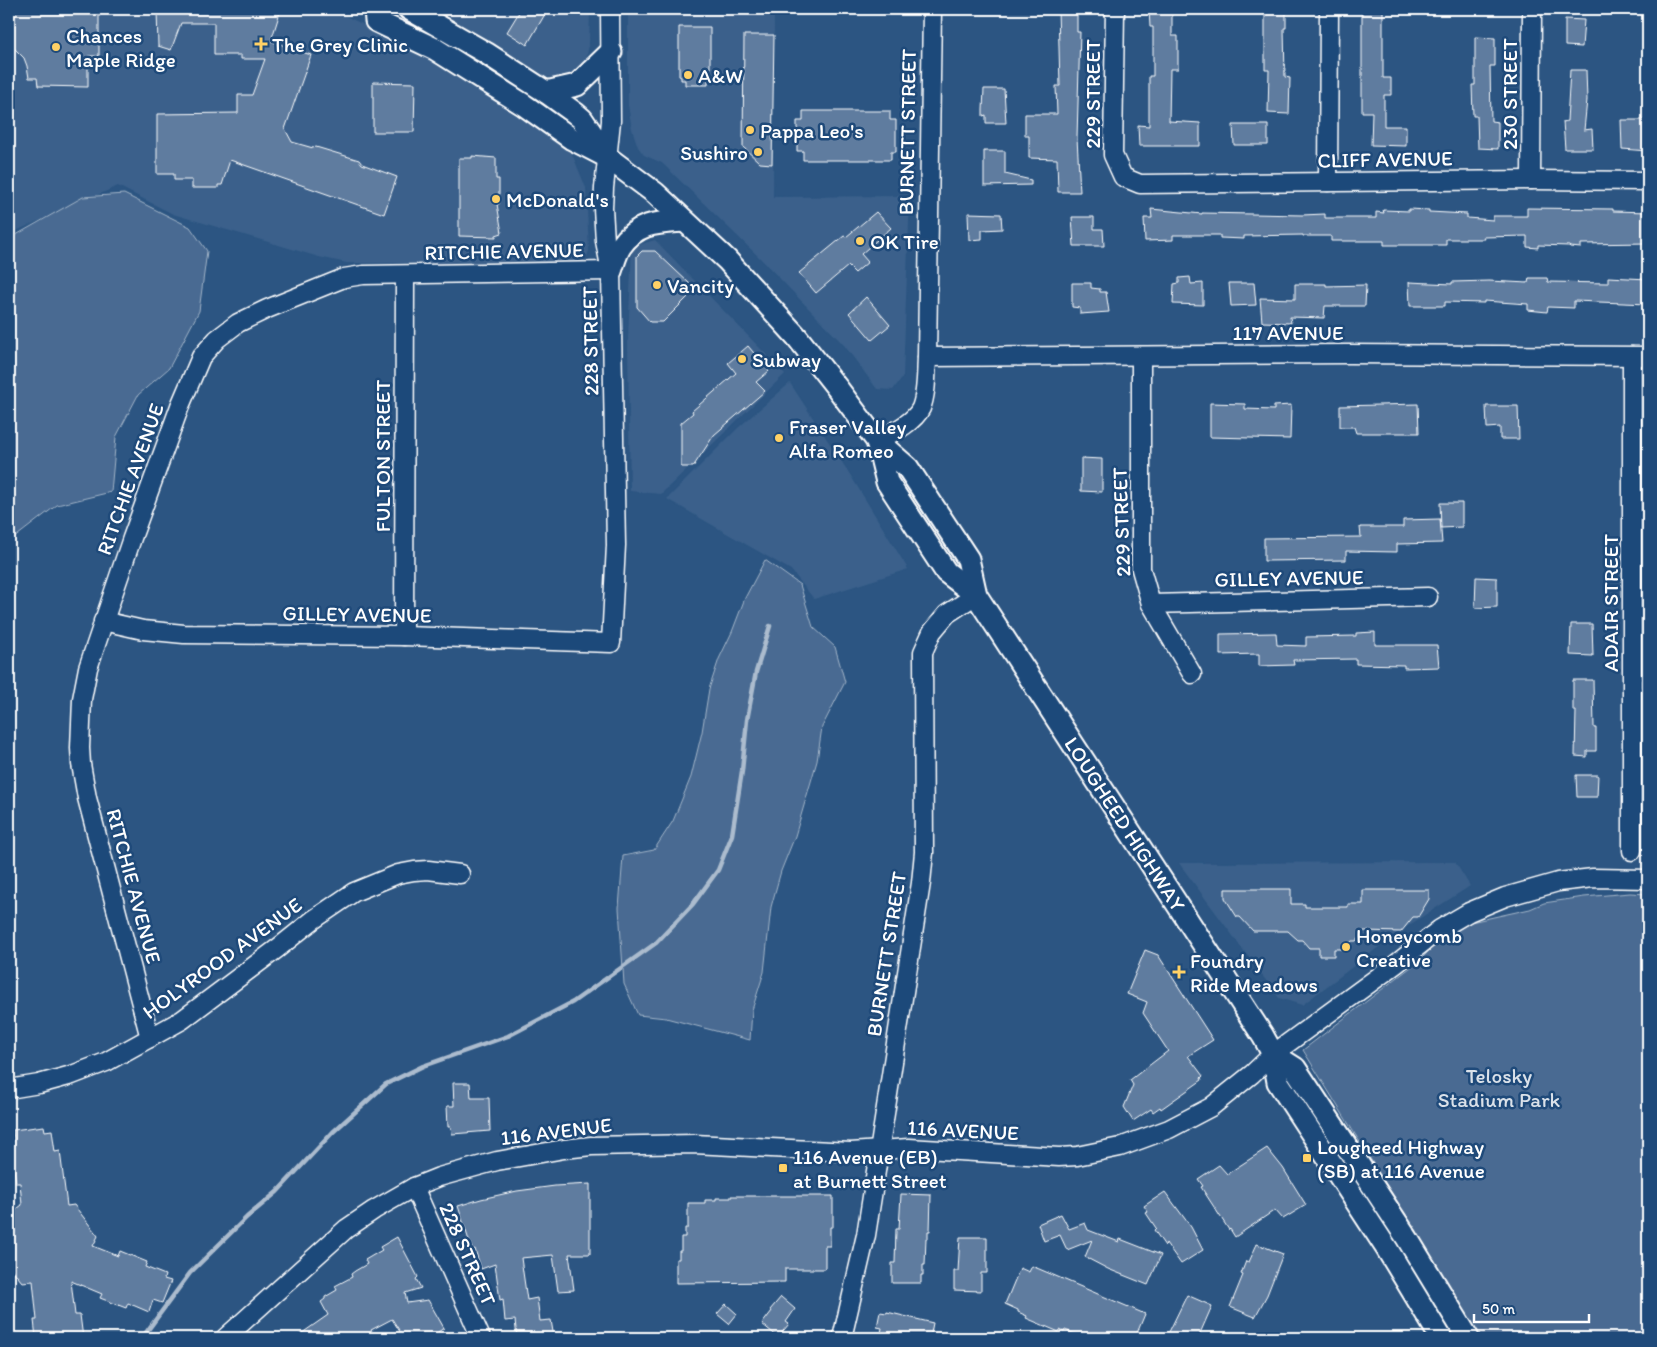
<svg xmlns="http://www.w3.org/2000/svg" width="1657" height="1347" font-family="Itim,sans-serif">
	<rect width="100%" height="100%" fill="#2c5582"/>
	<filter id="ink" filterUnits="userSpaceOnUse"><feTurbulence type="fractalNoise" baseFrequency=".02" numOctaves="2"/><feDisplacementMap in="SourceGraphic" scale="10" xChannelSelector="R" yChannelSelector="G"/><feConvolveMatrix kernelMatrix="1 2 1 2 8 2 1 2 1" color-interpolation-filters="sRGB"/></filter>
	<g filter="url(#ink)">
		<g fill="#3b618b">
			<polygon points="9,9 331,9 414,49 444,67 567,149 572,154 586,188 589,251 587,256 584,261 575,264 347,263 319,257 173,214 118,186 9,234"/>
			<polygon points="427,9 590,9 589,45 586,59 577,74 562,80 542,76 535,73"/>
			<polygon points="628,9 774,9 773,197 910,196 903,376 893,390 877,389 844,345 760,258 662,163 644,155 638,147 632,129 628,105"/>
			<polygon points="655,240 785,374 661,494 630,491 628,340 632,247"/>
			<polygon points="790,383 849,473 908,569 814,599 791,570 667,499 738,428"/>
			<polygon points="1455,862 1470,886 1400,931 1302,1005 1279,998 1179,863"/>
		</g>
		<g fill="#486b92" stroke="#a4b5c8">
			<polygon points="124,194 190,227 207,251 199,311 169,368 138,395 116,437 111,492 57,505 9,542 9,239 83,197"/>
			<polygon points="765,560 800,585 813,627 835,647 845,682 822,727 817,761 795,836 781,871 771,907 764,972 752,1010 750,1040 666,1018 638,1015 624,984 619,908 623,856 654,850 673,821 691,777 702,732 709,689 719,659 732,632 745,598"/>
			<polygon points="1630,893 1648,894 1648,1338 1481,1338 1303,1050 1419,961 1435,945 1471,922 1530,909 1544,903 1584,897"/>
		</g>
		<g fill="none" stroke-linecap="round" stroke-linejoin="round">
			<polyline stroke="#acbcce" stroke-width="4.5" points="142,1338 190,1273 247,1217 277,1192 333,1132 386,1084 423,1066 508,1036 573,1002 656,943 693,904 718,870 732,835 742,771 747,720 756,672 770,626"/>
		</g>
		<g fill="#5e7c9f" stroke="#fff">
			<polygon points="9,9 99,9 99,56 88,56 88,87 38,86 37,78 29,78 27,66 24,58 9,43"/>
			<polygon points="157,9 281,9 271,41 311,55 285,129 292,142 313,148 316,147 359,160 362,164 397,177 384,214 230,160 222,185 218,185 218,188 192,188 192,180 174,180 174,174 157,174 157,114 238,113 238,95 252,95 265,59 241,59 241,55 214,55 214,23 181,23 171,50 158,46"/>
			<polygon points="521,9 548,9 527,45 507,32"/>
			<polygon points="1058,9 1077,9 1077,32 1080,32 1077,138 1080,192 1058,192 1057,159 1029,158 1029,136 1025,136 1025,114 1057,114 1056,86 1060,86"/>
			<polygon points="1149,9 1172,9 1172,36 1178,36 1178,69 1170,69 1169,121 1200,123 1200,146 1139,146 1138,125 1149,126 1149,76 1153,76 1153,27 1150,27"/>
			<polygon points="1265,9 1286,9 1286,28 1284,28 1285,77 1290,78 1289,114 1268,113 1269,70 1265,70"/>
			<polygon points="1362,9 1383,9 1383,78 1391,78 1391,95 1384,95 1384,126 1406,126 1406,146 1371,145 1372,112 1362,112"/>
			<polygon points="1565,19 1584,20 1582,47 1565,46"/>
			<polygon points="679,27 710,27 710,79 708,79 708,85 685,85 685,80 681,80 681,77 679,76"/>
			<polygon points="744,35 774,35 772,164 760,163 743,147"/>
			<polygon points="1475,37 1495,38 1495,66 1490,66 1491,121 1498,122 1498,149 1478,148 1477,116 1473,116 1472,85 1475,85"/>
			<polygon points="1570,70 1586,70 1587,100 1584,130 1592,129 1593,149 1565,149 1563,122 1567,121"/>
			<polygon points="373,82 415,83 414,132 373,132"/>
			<polygon points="984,89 1004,89 1006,123 986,123 986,115 983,116 983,110"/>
			<polygon points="803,111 890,111 890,120 896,120 896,152 891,152 891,160 803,160 803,151 797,151 797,121 803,121"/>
			<polygon points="1621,120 1648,120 1648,151 1622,149"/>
			<polygon points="1233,125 1268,125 1268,145 1234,145"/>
			<polygon points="984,151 1005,151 1005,174 1031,180 1031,185 984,186"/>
			<polygon points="472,156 496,158 496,179 499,179 499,204 497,204 502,233 496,235 496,237 459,236 459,158 472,158"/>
			<polygon points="1527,208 1613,209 1613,211 1648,212 1648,243 1581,244 1581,248 1570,247 1569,246 1538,245 1538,248 1527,247 1527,236 1483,237 1484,239 1446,239 1446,245 1384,245 1384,241 1331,241 1331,236 1303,236 1303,235 1244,236 1244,239 1220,238 1220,235 1173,235 1173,240 1145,241 1144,218 1152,218 1151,209 1202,214 1202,213 1302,215 1325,214 1325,218 1376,218 1376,212 1384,213 1383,210 1409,211 1409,209 1429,210 1429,212 1467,214 1467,218 1493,220 1493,216 1527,216"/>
			<polygon points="876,212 891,228 861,254 868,262 855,273 848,266 816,293 799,273 844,236 846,237"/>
			<polygon points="968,213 1001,214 1002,229 982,230 982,239 969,240"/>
			<polygon points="1072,217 1094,217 1094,229 1103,229 1104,246 1074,246"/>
			<polygon points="642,251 655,251 690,284 691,294 663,322 650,322 637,307 637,256"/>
			<polygon points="1190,277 1191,284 1203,283 1203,305 1173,304 1174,284 1179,283 1179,278"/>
			<polygon points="1608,277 1648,279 1648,304 1574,301 1574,308 1548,307 1547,312 1528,310 1528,304 1484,301 1484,303 1445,302 1445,306 1410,306 1409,282 1452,284 1452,282 1489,281 1528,283 1529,278 1547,278 1548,282 1608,283"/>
			<polygon points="1072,283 1091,283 1091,288 1100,289 1100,292 1106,292 1109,312 1080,314 1080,308 1072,307"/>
			<polygon points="1229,283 1254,283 1256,305 1231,306"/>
			<polygon points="1295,284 1326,284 1326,286 1366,285 1365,306 1325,306 1324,318 1290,317 1291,323 1262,322 1260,298 1295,299"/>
			<polygon points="866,297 890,325 872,340 849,313"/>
			<polygon points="748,346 769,371 756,382 765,391 714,435 693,467 681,467 681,423 693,413 692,411 736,373 728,363"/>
			<polygon points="1210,403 1245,404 1245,409 1274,410 1274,406 1291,405 1290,439 1210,437"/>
			<polygon points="1418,404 1419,433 1356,433 1354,427 1340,427 1340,406"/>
			<polygon points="1486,406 1518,406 1519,439 1500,439 1500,427 1487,428"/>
			<polygon points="1081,458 1102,459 1102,492 1081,491"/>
			<polygon points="1440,503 1462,503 1462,527 1441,528"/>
			<polygon points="1440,519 1442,543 1397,544 1397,552 1346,551 1346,560 1264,561 1264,538 1361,537 1360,527 1403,527 1403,520"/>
			<polygon points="1476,577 1497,578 1497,607 1475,608"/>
			<polygon points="1571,624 1592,624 1593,656 1570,655"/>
			<polygon points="1375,632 1375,645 1437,645 1439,667 1404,668 1404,665 1356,664 1356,659 1293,660 1294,665 1259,666 1259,654 1220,655 1220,634 1276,633 1277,645 1306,646 1306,637 1356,636 1356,633"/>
			<polygon points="1573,680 1593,680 1594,728 1596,728 1596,751 1587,751 1587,757 1575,756 1576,711 1573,711"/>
			<polygon points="1576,775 1598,775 1597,797 1577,797"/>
			<polygon points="1225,889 1291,889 1291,904 1305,904 1305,907 1348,907 1348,904 1363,904 1363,890 1429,890 1429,899 1418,917 1413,917 1401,932 1364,931 1356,941 1352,941 1343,949 1334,949 1334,956 1319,956 1319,948 1309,948 1302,940 1298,940 1288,931 1253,931 1240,917 1237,917 1225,898"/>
			<polygon points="1145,950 1158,955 1213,1040 1188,1056 1203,1076 1201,1078 1202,1080 1161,1109 1160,1107 1153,1112 1151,1109 1133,1121 1124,1107 1133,1085 1130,1080 1168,1051 1143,1013 1147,1002 1127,994"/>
			<polygon points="453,1083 470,1083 471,1098 489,1098 490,1131 452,1134 451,1127 448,1127 447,1106 454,1106"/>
			<polygon points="44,1126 45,1131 52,1130 55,1152 60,1151 67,1206 74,1205 98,1236 93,1246 118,1256 120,1251 147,1262 145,1267 165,1275 164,1279 171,1281 162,1303 153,1300 149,1312 128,1303 126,1308 100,1298 102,1294 71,1281 75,1315 80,1315 83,1338 36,1338 34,1320 37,1320 33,1281 22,1282 9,1266 13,1256 9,1254 9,1215 22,1205 20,1183 16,1183 10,1141 14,1141 13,1130"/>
			<polygon points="1267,1148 1283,1168 1306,1205 1283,1219 1275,1210 1235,1237 1230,1229 1229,1230 1201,1187 1203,1186 1198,1179 1219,1165 1227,1174"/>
			<polygon points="590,1184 590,1254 569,1254 574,1290 558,1291 553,1255 521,1258 527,1300 537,1298 540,1321 551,1320 554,1338 517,1338 515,1320 505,1321 503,1299 500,1300 495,1264 481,1269 475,1249 472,1250 458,1206 481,1199 517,1191 555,1186"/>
			<polygon points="1165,1192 1191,1227 1203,1250 1181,1264 1166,1243 1165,1246 1154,1230 1156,1228 1146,1213 1148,1212 1144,1206"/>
			<polygon points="901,1194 931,1195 930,1231 928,1231 928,1238 926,1238 925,1265 923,1265 923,1275 921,1275 921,1283 892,1283 892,1263 895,1263 896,1229 899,1229"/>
			<polygon points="731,1196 833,1196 833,1227 830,1227 830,1246 825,1246 825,1269 785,1269 785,1282 676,1283 676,1259 679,1259 679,1251 681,1251 681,1237 685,1237 685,1228 688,1228 688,1203 705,1203 705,1200 716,1200 716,1198 731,1198"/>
			<polygon points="1061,1214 1069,1229 1085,1223 1088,1230 1119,1242 1120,1239 1161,1255 1148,1285 1108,1269 1085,1257 1092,1240 1067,1250 1060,1235 1044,1241 1038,1224"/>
			<polygon points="397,1237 418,1277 416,1279 421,1288 405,1293 407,1303 428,1300 444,1328 438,1332 442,1338 404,1338 392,1319 371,1330 374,1335 367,1338 295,1338 328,1315 321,1302 325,1299 325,1297 337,1290 335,1286 352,1277 351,1274 355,1271 367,1264 365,1260 382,1250 380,1247"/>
			<polygon points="960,1237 987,1237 987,1273 981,1273 981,1291 954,1290 954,1271 958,1271"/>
			<polygon points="1257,1244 1283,1254 1267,1295 1255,1317 1230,1307 1243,1275 1241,1274 1246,1261 1249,1262"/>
			<polygon points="1032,1266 1145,1314 1135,1338 1086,1338 1065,1330 1064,1332 1060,1330 1059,1332 1026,1318 1027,1316 1018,1312 1018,1310 1005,1304 1020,1268 1029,1272"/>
			<polygon points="1187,1295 1212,1306 1198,1338 1168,1338 1170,1335 1168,1334"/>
			<polygon points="781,1297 795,1309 786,1322 789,1324 778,1337 762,1324 772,1311 770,1310"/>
			<polygon points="726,1304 737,1314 729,1324 717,1314"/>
			<polygon points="880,1312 887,1313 887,1312 933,1323 930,1338 880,1338 882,1328 877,1327"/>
		</g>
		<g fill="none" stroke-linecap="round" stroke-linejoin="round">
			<g stroke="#fff" stroke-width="21">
				<g id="minor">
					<polyline points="1115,9 1113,155 1123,177 1140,184 1531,180 1648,181"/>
					<polyline points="1531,180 1532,9"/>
					<polyline points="1328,182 1329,9"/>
					<polyline points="1141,356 1141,569 1151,604 1192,674"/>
					<polyline points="927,357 1349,354 1648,356"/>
					<path d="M877,441C890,434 914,423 921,408C927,393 926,373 927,357L932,9"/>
					<polyline points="1151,604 1428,597"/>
					<polyline points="103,621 143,630 184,634 404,636 611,643 616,545 613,385 611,271 605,241 603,208 604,188 611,121 610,9"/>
					<polyline points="404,636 405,275"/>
					<polyline points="1632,851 1632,356"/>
					<polyline points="150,1038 87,798 81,764 80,748 82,699 88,668 132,538 180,406 201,357 217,339 238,323 267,309 344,278 363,275 611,271"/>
					<polyline points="9,1089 39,1084 72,1075 106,1062 182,1020 278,948 313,920 354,892 398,874 414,871 428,870 460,874"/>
					<polyline points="414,1187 481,1338"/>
					<polyline points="225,1338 346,1229 374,1210 414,1187 439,1177 497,1161 564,1149 591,1146 694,1144 851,1152 909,1148 1059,1157 1077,1156 1120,1147 1169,1129 1211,1107 1252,1074 1273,1054 1396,964 1440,929 1469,912 1505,897 1558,882 1593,878 1648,879"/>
					<polyline points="842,1338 866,1235 921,883 924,852 923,652 932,632 947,614 976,595"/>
				</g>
			</g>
			<g stroke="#fff" stroke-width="25">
				<g id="major">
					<polyline points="375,9 376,21 435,49 524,105 572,139 607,157 655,193 727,260 797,337 838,389 877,441 908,468 968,559 976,595 1263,1036 1273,1054 1278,1082 1387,1249 1441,1338"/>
					<polyline points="409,9 486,53 546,92 575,113 582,119 607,156"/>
					<polyline points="546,92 577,85 611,52"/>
					<path d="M611,271C614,263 616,253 621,246C638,222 658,223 684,221"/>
					<polyline points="877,441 887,482 946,572 976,595"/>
					<polyline points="1273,1054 1295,1068 1407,1238 1468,1338"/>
				</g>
			</g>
			<use href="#minor" stroke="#1f4a7a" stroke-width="18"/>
			<use href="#major" stroke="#1f4a7a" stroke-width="21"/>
		</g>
	</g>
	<g fill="#ffd166" stroke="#1f4a7a" stroke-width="2">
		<path d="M258.5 36.5h5v5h5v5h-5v5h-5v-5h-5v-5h5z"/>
		<circle cx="56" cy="47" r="5"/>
		<circle cx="688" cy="75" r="5"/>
		<circle cx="750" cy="130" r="5"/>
		<circle cx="758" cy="152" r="5"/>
		<circle cx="496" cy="199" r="5"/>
		<circle cx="860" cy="241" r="5"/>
		<circle cx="657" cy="285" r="5"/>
		<circle cx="742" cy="359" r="5"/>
		<circle cx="779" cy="438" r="5"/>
		<circle cx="1346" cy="947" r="5"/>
		<path d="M1176.5 964.5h5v5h5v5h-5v5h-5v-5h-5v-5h5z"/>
		<rect x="1302" y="1153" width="10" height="10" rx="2.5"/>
		<rect x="778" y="1163" width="10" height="10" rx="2.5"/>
	</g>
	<g text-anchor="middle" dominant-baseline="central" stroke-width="5" stroke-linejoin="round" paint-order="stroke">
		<g font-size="21" fill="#fff" stroke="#1f4a7a" text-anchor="start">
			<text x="66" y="35">Chances<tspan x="66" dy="24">Maple Ridge</tspan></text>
			<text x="272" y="44">The Grey Clinic</text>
			<text x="698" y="75">A&amp;W</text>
			<text x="760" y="130">Pappa Leo's</text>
			<text x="748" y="152" text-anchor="end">Sushiro</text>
			<text x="506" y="199">McDonald's</text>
			<text x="870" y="241">OK Tire</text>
			<text x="667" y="285">Vancity</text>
			<text x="752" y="359">Subway</text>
			<text x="789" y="426">Fraser Valley<tspan x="789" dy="24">Alfa Romeo</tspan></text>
			<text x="1356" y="935">Honeycomb<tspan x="1356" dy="24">Creative</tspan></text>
			<text x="1190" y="960">Foundry<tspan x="1190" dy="24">Ride Meadows</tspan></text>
			<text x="1317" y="1146">Lougheed Highway<tspan x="1317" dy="24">(SB) at 116 Avenue</tspan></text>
			<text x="793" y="1156">116 Avenue (EB)<tspan x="793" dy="24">at Burnett Street</tspan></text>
		</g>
		<g font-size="21" fill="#fff" stroke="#1f4a7a">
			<text transform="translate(1092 94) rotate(-90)">229 STREET</text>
			<text transform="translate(1509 94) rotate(-90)">230 STREET</text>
			<text transform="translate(907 132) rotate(-89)">BURNETT STREET</text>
			<text transform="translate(1385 159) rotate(-1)">CLIFF AVENUE</text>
			<text transform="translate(504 251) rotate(-1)">RITCHIE AVENUE</text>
			<text x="1288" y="332">117 AVENUE</text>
			<text transform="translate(590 341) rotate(-91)">228 STREET</text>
			<text transform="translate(382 456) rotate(-90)">FULTON STREET</text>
			<text transform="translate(130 479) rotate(-70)">RITCHIE AVENUE</text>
			<text transform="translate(1121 522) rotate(-92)">229 STREET</text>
			<text transform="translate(1289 578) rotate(-1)">GILLEY AVENUE</text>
			<text transform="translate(1610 603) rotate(-90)">ADAIR STREET</text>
			<text transform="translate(357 614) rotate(1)">GILLEY AVENUE</text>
			<text transform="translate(1125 824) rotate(57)">LOUGHEED HIGHWAY</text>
			<text transform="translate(134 886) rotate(75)">RITCHIE AVENUE</text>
			<text transform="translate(886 954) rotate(-81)">BURNETT STREET</text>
			<text transform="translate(222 958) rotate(-36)">HOLYROOD AVENUE</text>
			<text transform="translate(963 1130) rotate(3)">116 AVENUE</text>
			<text transform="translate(556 1131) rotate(-7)">116 AVENUE</text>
			<text transform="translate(468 1254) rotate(66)">228 STREET</text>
		</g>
		<g font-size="21" fill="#dae1e9" stroke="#1f4a7a">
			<text x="1499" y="1075">Telosky<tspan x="1499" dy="24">Stadium Park</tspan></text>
		</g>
	</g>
	<rect width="1657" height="1347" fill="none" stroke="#1f4a7a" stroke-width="30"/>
	<rect x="15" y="15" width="1627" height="1317" fill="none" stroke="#fff" stroke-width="2" filter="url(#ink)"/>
	<path d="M1474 1314v8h115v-8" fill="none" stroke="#ffffff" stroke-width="2.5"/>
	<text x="1482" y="1314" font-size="15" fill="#ffffff" stroke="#1f4a7a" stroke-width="4" paint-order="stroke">50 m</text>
</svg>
